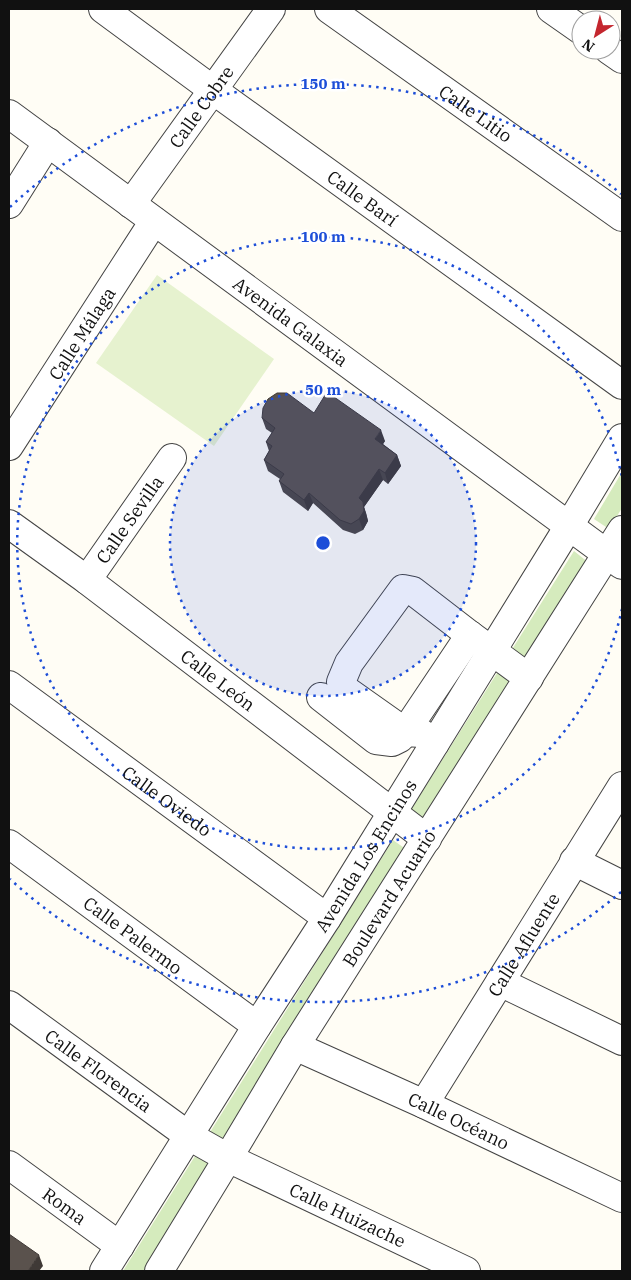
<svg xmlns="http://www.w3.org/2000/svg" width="631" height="1280" font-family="'IBM Plex Serif',serif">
	<rect width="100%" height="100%" fill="#fffdf5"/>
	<g fill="#d5ebbd">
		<polygon points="622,472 622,508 609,529 594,519"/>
		<polygon points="574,551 589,563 425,823 410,811"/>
		<polygon points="393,840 407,850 146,1271 123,1271"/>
	</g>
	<polygon fill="#e6f2cf" points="157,275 274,359 214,446 96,363"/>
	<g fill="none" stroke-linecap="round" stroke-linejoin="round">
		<g stroke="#444" stroke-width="30">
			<g id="minor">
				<path id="s1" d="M103,9L213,90L622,385"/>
				<path id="s2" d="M329,9L622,217"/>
				<polyline points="551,9 581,30"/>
				<polyline points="609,50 622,59"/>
				<path id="s3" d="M9,114L622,565"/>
				<polyline points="9,204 48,142"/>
				<path id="s4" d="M131,204L271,9"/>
				<path id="s5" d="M9,446L154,221"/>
				<path id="s6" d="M9,524L87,580L427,839"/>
				<path id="s7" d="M87,580L172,458"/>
				<path id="s8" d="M9,685L327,918"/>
				<polyline points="321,697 376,740 392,742 400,738 405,732 470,635"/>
				<polyline points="435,743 421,733 405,732 347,691 341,682 349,663 403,589 413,591 470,635 529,678"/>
				<path id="s9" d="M9,844L257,1026"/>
				<polyline points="574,861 622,885"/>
				<polyline points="500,982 622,1041"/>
				<path id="s10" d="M9,1005L189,1136L228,1158L466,1271"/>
				<path id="s11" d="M295,1046L424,1104L622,1198"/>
				<path id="s12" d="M424,1104L622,786"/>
				<path id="s13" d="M9,1165L120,1246"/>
				<path id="s14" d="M104,1271L257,1026L327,918L569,526L622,438"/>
				<path id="s15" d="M159,1271L228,1158L295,1046L622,530"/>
			</g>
		</g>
		<use href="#minor" stroke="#fff" stroke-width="28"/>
	</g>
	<polygon fill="#4d4742" points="314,413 385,441 383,444 397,455 401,466 388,484 383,480 364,507 366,513 368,521 363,530 355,534 343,530 313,503 308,511 283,492 279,481 280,479 268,471 264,460 269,451 266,442 272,433 266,429 262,418"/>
	<g fill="#3f3936">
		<polygon points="381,430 385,441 379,450 375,439"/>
		<polygon points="397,455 401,466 388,484 385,473"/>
		<polygon points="379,469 383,480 364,507 366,513 368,521 363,530 359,519 359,498"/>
		<polygon points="309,493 313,503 308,511 304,500"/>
		<polygon points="39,1255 43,1266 39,1271 28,1271"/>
	</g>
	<g fill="#5a524d" stroke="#3f3936">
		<polygon points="327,392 381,430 375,439 397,455 385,473 379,469 359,498 363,502 364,511 359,519 351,524 340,520 309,493 304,500 279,481 284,474 264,460 272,446 266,442 275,428 262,418 263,408 268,399 277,393 287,393 314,413"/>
		<polygon points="9,1234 39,1255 28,1271 9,1271"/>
	</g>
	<circle cx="323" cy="543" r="153" fill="#1d4ed8" fill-opacity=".12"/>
	<g fill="none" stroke="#1d4ed8" stroke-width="2.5" stroke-dasharray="2.5 5">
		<circle cx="323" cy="543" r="153"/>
		<path d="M622 609A306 306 0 1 1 622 477"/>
		<path d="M621 892A459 459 0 0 1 10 879M10 207A459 459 0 0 1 621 194"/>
	</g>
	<g text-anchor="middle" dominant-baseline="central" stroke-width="5" stroke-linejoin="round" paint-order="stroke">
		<g font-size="18" fill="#111" stroke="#fff">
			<text stroke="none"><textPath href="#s4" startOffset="120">Calle Cobre</textPath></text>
			<text stroke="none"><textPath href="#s2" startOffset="180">Calle Litio</textPath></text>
			<text stroke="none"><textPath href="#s1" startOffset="321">Calle Barí</textPath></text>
			<text stroke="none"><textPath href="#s3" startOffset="350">Avenida Galaxia</textPath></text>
			<text stroke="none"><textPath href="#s5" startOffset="134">Calle Málaga</textPath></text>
			<text stroke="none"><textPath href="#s7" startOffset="74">Calle Sevilla</textPath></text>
			<text stroke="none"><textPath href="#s6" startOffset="261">Calle León</textPath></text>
			<text stroke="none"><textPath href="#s8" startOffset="196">Calle Oviedo</textPath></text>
			<text stroke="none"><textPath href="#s14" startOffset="491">Avenida Los Encinos</textPath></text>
			<text stroke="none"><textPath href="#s15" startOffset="438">Boulevard Acuario</textPath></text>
			<text stroke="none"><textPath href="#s9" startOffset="154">Calle Palermo</textPath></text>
			<text stroke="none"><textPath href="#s12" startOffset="188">Calle Afluente</textPath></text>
			<text stroke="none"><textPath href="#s10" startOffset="111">Calle Florencia</textPath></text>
			<text stroke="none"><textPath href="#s11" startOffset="180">Calle Océano</textPath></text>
			<text stroke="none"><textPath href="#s13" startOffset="69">Roma</textPath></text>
			<text stroke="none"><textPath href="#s10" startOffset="400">Calle Huizache</textPath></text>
		</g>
	</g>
	<circle cx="323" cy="543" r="8" fill="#1d4ed8" stroke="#fff" stroke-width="2.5"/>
	<g font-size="15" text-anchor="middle" font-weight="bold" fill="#1d4ed8" stroke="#fff" stroke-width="5" stroke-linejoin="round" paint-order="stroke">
		<text x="323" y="89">150 m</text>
		<text x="323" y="242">100 m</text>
		<text x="323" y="395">50 m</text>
	</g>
	<rect width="631" height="1280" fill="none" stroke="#111111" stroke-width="20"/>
	<g transform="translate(596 35) rotate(216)"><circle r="24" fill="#ffffff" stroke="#a0a0a0"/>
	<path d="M0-4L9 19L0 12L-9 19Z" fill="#c4262e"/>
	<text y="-8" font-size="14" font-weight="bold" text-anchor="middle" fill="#111111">N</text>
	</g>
</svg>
